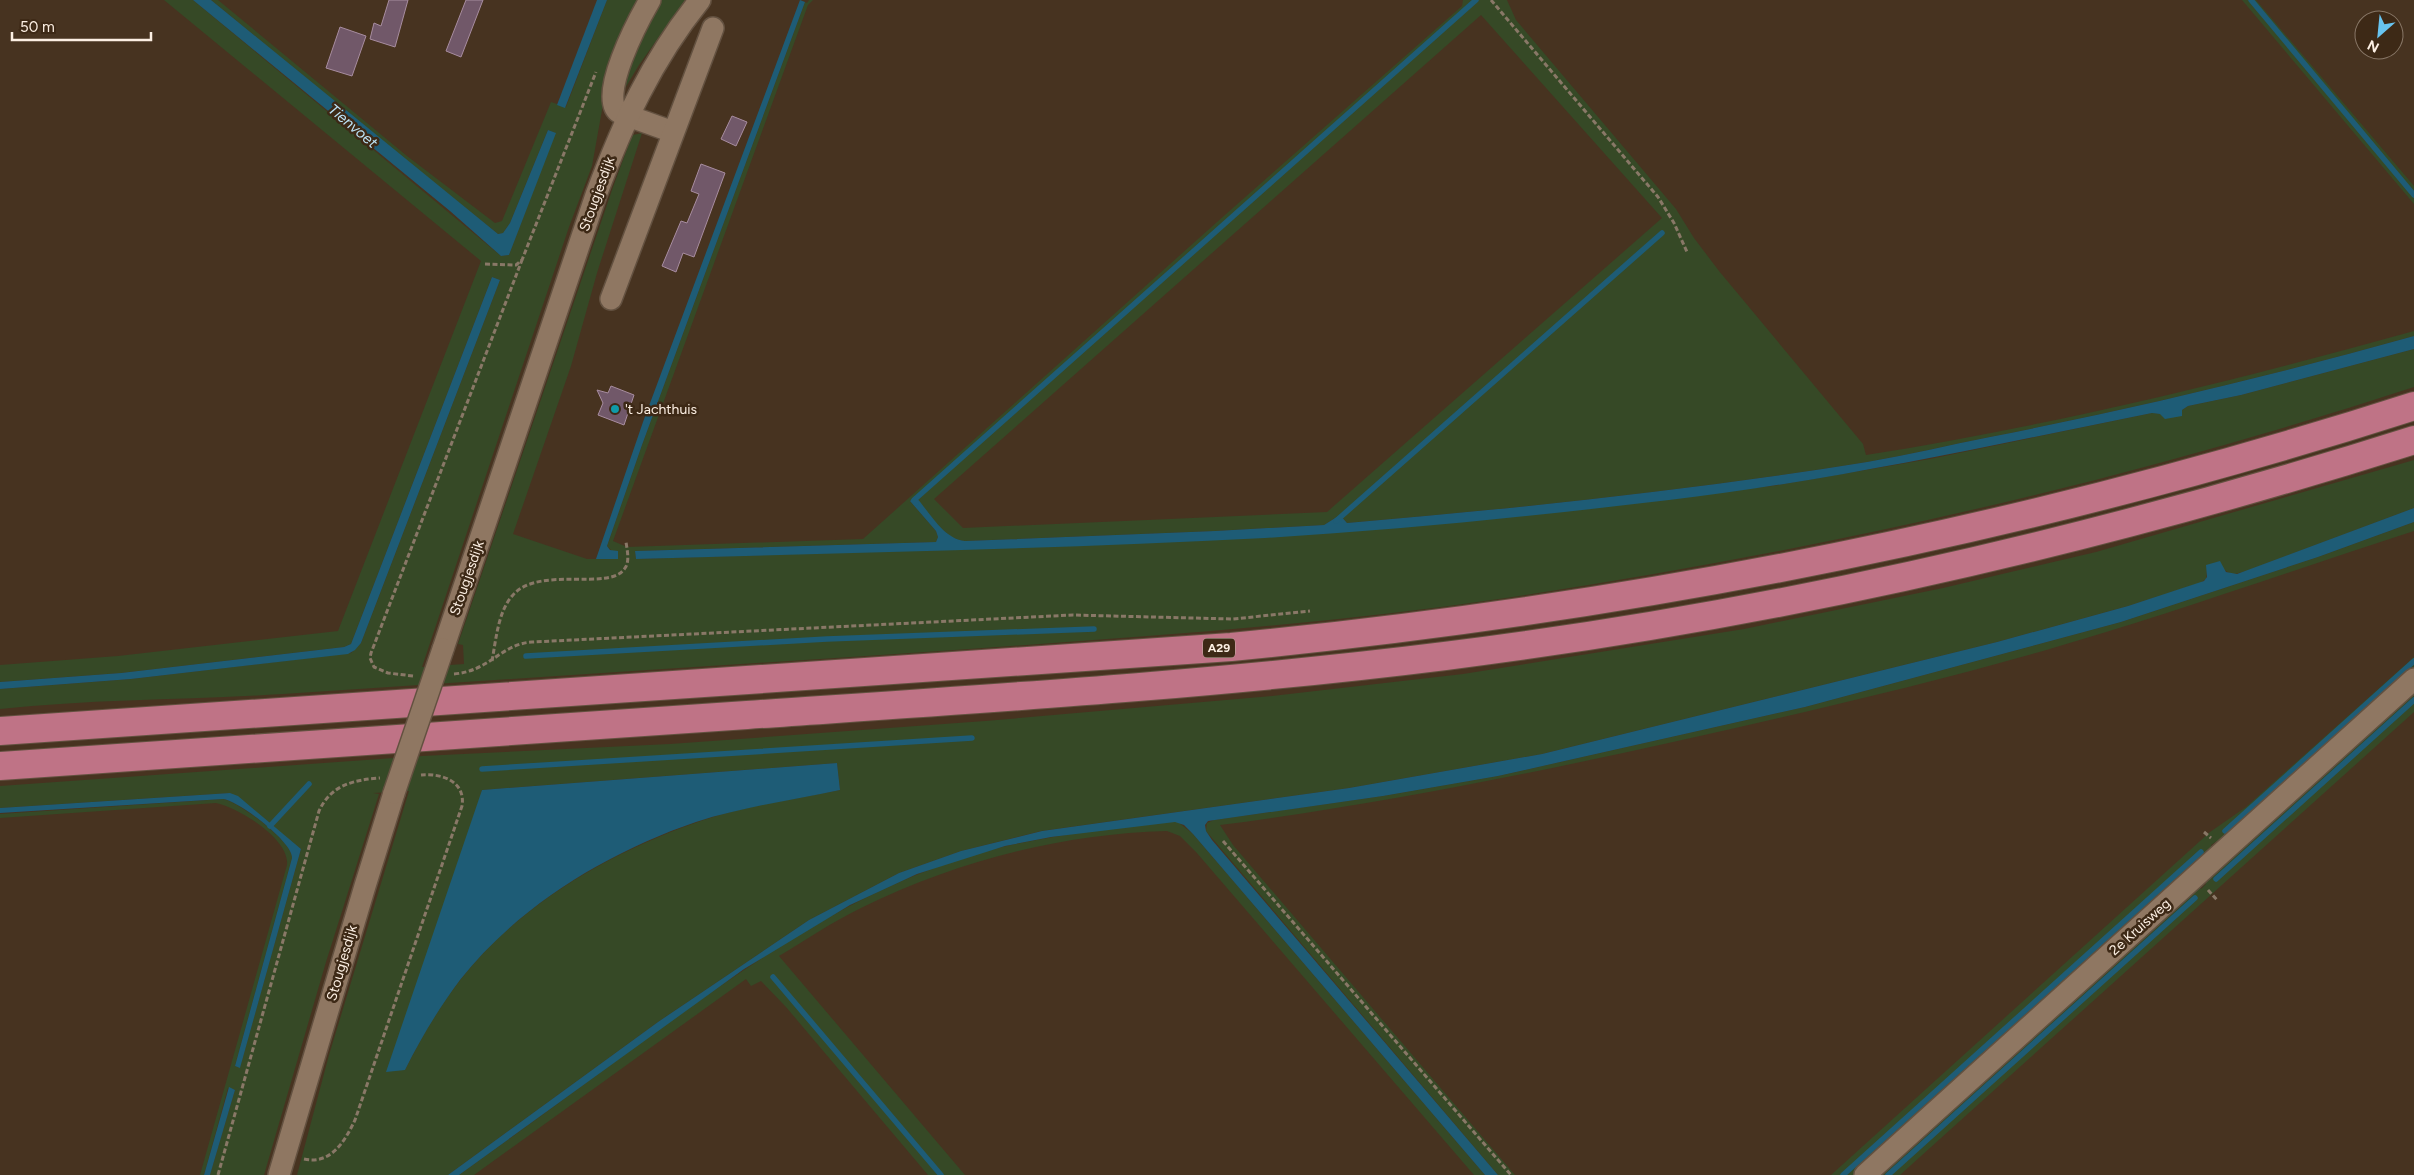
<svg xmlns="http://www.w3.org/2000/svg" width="2414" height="1175" font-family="Figtree,sans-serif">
	<rect width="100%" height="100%" fill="#473320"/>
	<g fill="#364926" fill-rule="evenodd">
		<path d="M164,0H193L501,256L509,255L555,133L548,130L510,223L503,233L498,234L429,179L211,0H218L407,156L495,223L502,221L551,102L566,107L607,0H644L609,83L602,110L592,166L569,227L422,667L464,664L463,645L458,644L613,187L630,141L633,135L642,133L597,273L571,366L513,534L587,559H596L612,551L607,546L642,445L805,2L807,3L809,0H813L808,5L613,541L627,547L863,539L1217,222L1462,6L1463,0H1507L1516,20L1676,209L1694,238L1719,271L1863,444L1866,455C2051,426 2234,381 2414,331V336C2274,375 2133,409 1990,437C1949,445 1908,455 1867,462C1695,490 1521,508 1347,523L1340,515L1324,525L1215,531L965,541C944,540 929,513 916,498L910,501L936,531L938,537L936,542L635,551L636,559L1107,544L1266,537L1402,527L1772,486L1930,459L2152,413L2182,415V410L2188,406L2241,395L2414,349V387C2118,484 1814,552 1506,598C1323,625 1139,637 955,650C731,665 507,679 283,694C189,700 94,699 0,709V689L131,679L351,653L361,643L500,280L492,277L351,644L344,647L121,673L0,682V665L118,656L338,631L481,261ZM1481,15L1662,218L1327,512L963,528L934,499Z"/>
		<polygon points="657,0 685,0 639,65 621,95 624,72"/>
		<polygon points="2242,0 2256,0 2414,186 2414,204"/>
		<path d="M2414,460V508L2246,571C2236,574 2230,576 2223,568L2207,571L2206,579L2200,583L2128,606L1997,642L1542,754L1349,788L1041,831L961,851L899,873L809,920L658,1022L448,1175H297L329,1055L409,791L373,793L379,794L326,962L264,1175H210L235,1090L228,1088L204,1175H200L287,865C290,839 239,808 216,803L0,818V814L223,799C239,802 293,842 292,858L235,1066L240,1067L301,849L230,793L0,808V786L422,756L670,744L985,721L1272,696L1463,674L1744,629L1943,588L2096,552ZM837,763L840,790C792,800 741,806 695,823C607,854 519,905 461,979C439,1007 421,1038 405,1070L482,790Z"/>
		<path d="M2414,522V531C2291,571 2168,615 2043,651C1924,685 1803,713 1682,740C1529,774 1376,805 1220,825L1233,845L1515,1175H1498L1206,831L1207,823L1214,820L1383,796L1498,776L1805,707L2121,622L2318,557Z"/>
		<polygon points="2414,657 2414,673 2220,843 2217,841 2211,845 2213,850 1859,1175 1831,1175 2210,832 2246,807"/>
		<polygon points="2414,684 2414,712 1900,1175 1871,1175 2199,887 2201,889 2206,884 2205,881"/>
		<path d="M1160,822H1178L1193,834L1485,1175H1474L1196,852L1180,836L1167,831C1061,834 956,861 861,908C832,922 806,940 779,956L965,1175H928L786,1007L761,981L751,986L746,979L474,1175H459C522,1130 585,1084 647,1038C743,969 839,900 951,862C1019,838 1090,832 1160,822Z"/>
	</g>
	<g fill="#1e5c76">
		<polygon points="193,0 211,0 498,234 503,233 510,223 548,130 556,133 509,255 501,256 450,211"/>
		<polygon points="597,0 607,0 565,108 557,105"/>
		<polygon points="800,0 805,2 642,445 607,546 610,550 618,551 618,559 596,559 643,422"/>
		<polygon points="492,277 500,280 361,643 355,650 348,654 131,679 0,689 0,682 121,673 344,647 351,644"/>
		<path d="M2414,336V349L2241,395L2188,406L2182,410V416L2165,419L2160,414L2152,413C1992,445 1832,481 1669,500C1535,516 1400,530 1265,538C1055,549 845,553 636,559L635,551L936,542L938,537L936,531L910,501L915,496C929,511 943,539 965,541L1215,531L1324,525L1340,515L1347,523C1521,508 1695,490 1867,462C1908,455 1949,445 1990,437C2133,409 2274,375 2414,336Z"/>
		<polygon points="2414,508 2414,522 2318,557 2121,622 1805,707 1498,776 1383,796 1208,821 1205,825 1206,831 1212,840 1498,1175 1485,1175 1193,834 1184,825 1175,822 1051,837 1005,846 917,874 850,905 744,969 459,1175 448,1175 658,1022 809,920 899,873 961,851 1042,831 1349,788 1542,754 1997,642 2128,606 2204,581 2207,577 2206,565 2220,561 2226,572 2237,574"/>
		<path d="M837,763L840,790C792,800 743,807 696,822C608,852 518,906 460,980C439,1008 421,1038 405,1070L386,1072L482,790Z"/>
		<path d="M230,793L238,796L301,849L240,1068L235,1066L292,858C293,842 239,801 223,799L0,813V808Z"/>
		<polygon points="229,1087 235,1090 210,1175 204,1175"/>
	</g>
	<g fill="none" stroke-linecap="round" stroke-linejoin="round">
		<g stroke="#1e5c76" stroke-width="5.5">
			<polyline points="2251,0 2414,195"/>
			<polyline points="916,503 914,500 1476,0"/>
			<polyline points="1336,521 1662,233"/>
			<polyline points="526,656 827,639 1094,629"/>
			<polyline points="482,769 972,738"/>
			<polyline points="270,826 309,784"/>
			<polyline points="2225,831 2414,661"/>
			<polyline points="2216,879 2414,700"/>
			<polyline points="773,977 941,1175"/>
			<polyline points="1843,1175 2201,852"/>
			<polyline points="1888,1175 2195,898"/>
		</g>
	</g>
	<g fill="#715869" stroke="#a88da0">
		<polygon points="389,0 408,0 395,47 370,39 374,23 381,26"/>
		<polygon points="466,0 483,0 461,57 446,51"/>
		<polygon points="340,27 366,36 352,76 326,68"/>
		<polygon points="732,116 747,122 736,146 721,139"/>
		<polygon points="701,164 725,173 694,257 683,253 676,272 662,266 681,221 687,223 699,194 691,191"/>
		<polygon points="611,386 634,395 624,425 598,415 603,403 597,390 608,393"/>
	</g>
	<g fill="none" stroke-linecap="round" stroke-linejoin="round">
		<g stroke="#635140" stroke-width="24">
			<g id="minor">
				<path d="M650,0C639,19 596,99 620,113L673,132"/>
				<polyline points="611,299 713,28"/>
				<path d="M443,649L596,195C623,123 651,61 700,0"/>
				<polyline points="279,1175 365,886 394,793"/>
				<polyline points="1865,1175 2414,679"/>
			</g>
		</g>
		<g stroke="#635140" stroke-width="30">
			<g id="highway">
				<path d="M0,731L1231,647C1633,608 2029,530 2414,406"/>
				<path d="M0,766C249,749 498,732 747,715C980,699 1213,685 1445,656C1773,615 2099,540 2414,440"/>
			</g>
		</g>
		<g stroke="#897867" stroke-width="3" stroke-dasharray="5 2.5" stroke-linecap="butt">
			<polyline points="1491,0 1658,197 1674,223 1687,252"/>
			<polyline points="485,264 516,265 522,260 596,72"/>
			<path d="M492,661C496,640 498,611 513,595C539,565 611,592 625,568C630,562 627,549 626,542"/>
			<path d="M454,674C490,671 501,644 532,642L1073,615L1233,619L1310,611"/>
			<polyline points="413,676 388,673 374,667 370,658 371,653 522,260"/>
			<polyline points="2204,832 2211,838"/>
			<polyline points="1223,841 1511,1175"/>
			<polyline points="2208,890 2217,900"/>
			<path d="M304,1159C331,1165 345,1141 355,1120L462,806C466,781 441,773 421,775"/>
			<path d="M218,1175L319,811C331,785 353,780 380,778"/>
		</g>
		<use href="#minor" stroke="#8f7762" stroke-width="21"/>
		<use href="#highway" stroke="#bf7386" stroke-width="28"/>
		<g stroke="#635140" stroke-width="24" stroke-linecap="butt">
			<polyline id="minor-bridge" points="394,793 443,649"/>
		</g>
		<use href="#minor-bridge" stroke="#8f7762" stroke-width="21"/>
	</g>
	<circle fill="#0f9aa8" stroke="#3d2916" stroke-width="2" cx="615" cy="409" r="5"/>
	<g text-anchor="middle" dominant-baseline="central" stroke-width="5" stroke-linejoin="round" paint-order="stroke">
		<rect fill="#3d2916" stroke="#c3b4a6" stroke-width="1" x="1203" y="638.5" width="32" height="19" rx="4"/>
		<g font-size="12" font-weight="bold" fill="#fcefe3">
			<text x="1219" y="648">A29</text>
		</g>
		<g font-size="14" fill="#fcefe3" stroke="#3d2916">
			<text transform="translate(597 194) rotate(-70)">Stougjesdijk</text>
			<text transform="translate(467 578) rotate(-71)">Stougjesdijk</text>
			<text transform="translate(2140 927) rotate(-42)">2e Kruisweg</text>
			<text transform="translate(342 963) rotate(-74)">Stougjesdijk</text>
		</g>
		<g font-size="14" fill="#fcefe3" stroke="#3d2916" text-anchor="start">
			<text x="625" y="409">'t Jachthuis</text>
		</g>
		<g font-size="15" font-style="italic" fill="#bde4f8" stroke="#3d2916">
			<text transform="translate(353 126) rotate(40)">Tienvoet</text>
		</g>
	</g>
	<g transform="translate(2379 35) rotate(207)"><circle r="24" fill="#3d2916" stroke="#897868"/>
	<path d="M0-4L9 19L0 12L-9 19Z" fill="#68c4f0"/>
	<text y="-8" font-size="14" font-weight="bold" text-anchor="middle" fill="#fcefe3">N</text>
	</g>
	<path d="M12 32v8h139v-8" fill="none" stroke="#fcefe3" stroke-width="2.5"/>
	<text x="20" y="32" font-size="15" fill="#fcefe3" stroke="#3d2916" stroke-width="4" paint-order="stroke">50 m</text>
</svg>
